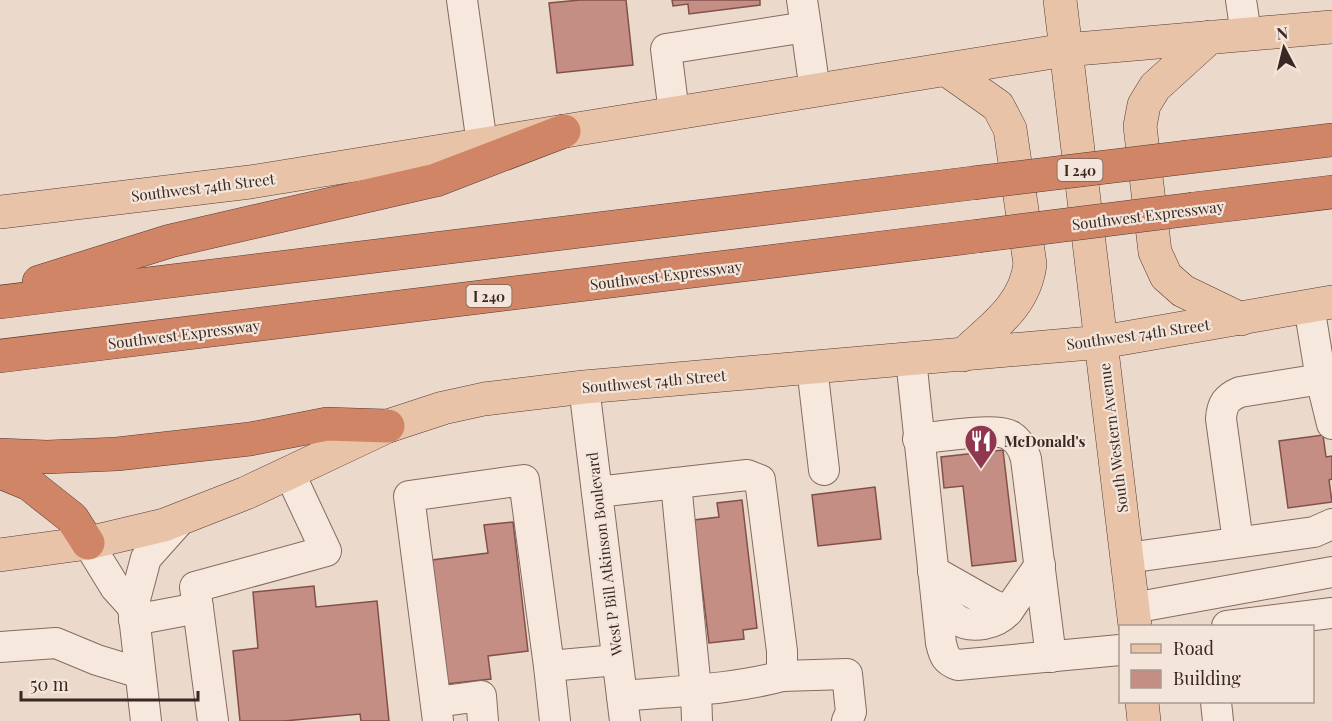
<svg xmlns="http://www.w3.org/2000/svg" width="1332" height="721" font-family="'Playfair Display',serif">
	<rect width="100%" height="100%" fill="#ebd9cb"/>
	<g fill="#c58e85" stroke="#825049" stroke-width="1.5">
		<polygon points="580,0 626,0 633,65 557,73 549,3"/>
		<polygon points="672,0 760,0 760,5 689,14 688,4 673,6"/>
		<polygon points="1323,435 1326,457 1332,456 1332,479 1329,480 1332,502 1288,508 1279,441"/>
		<polygon points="1003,450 1016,561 972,566 963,486 944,488 941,457"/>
		<polygon points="875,487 881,539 818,546 812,495"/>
		<polygon points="742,500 757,628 743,630 744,639 709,643 694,520 719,517 717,503"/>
		<polygon points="513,522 528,651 488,656 491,679 446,684 432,560 488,553 484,525"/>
		<polygon points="314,586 316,607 377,601 389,721 361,721 360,714 284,721 240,721 233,651 258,648 253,592"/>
	</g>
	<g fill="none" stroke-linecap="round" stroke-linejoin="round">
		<g stroke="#866a61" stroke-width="32">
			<g id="minor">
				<polyline points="462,0 482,144"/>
				<polyline points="802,0 806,27"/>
				<polyline points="1241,0 1246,34"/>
				<polyline points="674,113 666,49 806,27 815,91"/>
				<polyline points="1309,306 1321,379 1332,424"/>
				<path d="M911,359L941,643C944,656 946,661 958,665L1120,650"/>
				<polyline points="812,367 824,470"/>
				<polyline points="584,387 625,721"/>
				<path d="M918,439C936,437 998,427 1011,436C1019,441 1024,451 1026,459L1051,657"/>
				<polyline points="676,483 696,690 697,721"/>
				<path d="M597,492L747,475L760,480L782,651V676C731,690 675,691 622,696"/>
				<path d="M1238,542L1221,419C1222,404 1226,398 1240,392L1321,379"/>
				<polyline points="88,543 115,587 133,607"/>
				<polyline points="1127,558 1314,532 1332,524"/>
				<polyline points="933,571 993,605 1008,611 1040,565"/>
				<path d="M936,593C941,602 947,613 956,619C972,630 997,624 1008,611"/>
				<polyline points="198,608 195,587 326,551 289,472"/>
				<polyline points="1133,608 1332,572"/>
				<polyline points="134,620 198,608 213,721"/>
				<polyline points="1227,626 1332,613"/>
				<polyline points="0,647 56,643 97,660 140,673"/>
				<polyline points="549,666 555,721"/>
				<polyline points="782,676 847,674 851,712 847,721"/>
				<polyline points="436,702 481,696 483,721"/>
				<polyline points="1216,702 1218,721"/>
				<polyline points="146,721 133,607 146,558 180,520"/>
				<polyline points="438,721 409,496 524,480 549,666 617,660"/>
			</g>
		</g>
		<g stroke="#543a34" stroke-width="34">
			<g id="major">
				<polyline points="1060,0 1135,626"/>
				<polyline points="1210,37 1155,87 1144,105 1140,126 1155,252 1166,276 1183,291 1241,319"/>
				<path d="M947,70L998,106L1010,129L1030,264C1025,306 992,327 963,355"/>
				<polyline points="0,212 250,182 1065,50 1332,27"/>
				<polyline points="0,555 88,543 164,525 246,493 388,426 443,408 484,399 584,387 1102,342 1332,302"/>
				<polyline points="1142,702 1144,721"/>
			</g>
		</g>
		<g stroke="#543a34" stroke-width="34">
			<g id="highway">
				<polyline points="1188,157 1332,140"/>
				<polyline points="1193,209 1332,192"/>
				<polyline points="39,282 170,241 436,180 564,131"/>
				<polyline points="0,302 973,183"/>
				<polyline points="0,356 978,236"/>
				<polyline points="0,455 47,457 117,454 250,439 327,424 388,426"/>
				<polyline points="0,472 29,484 72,518 88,543"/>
			</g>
		</g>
		<use href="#minor" stroke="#f6e8dd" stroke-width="30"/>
		<use href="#major" stroke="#e9c3a7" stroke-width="33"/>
		<use href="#highway" stroke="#d08566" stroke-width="33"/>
		<g stroke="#543a34" stroke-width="34" stroke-linecap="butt">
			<g id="highway-bridge">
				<polyline points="973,183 1188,157"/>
				<polyline points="978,236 1193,209"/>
			</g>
		</g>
		<use href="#highway-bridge" stroke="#d08566" stroke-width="33"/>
	</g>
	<defs>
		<g id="restaurant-pin" transform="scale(1.725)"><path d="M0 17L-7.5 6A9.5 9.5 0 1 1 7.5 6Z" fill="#8f374f" stroke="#f3e5da"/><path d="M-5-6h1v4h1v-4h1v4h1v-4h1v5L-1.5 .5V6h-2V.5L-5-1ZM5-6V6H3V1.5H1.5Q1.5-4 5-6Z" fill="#fff"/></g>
	</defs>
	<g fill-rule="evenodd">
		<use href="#restaurant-pin" x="981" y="441"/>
	</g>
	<g text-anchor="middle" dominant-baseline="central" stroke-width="4.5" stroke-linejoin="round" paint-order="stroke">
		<g fill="#f3e5da" stroke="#706059" stroke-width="1.5">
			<rect x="1057.5" y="159" width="45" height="22" rx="4.5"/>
			<rect x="466.5" y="285" width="45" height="22" rx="4.5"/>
		</g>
		<g font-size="14" font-weight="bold" fill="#382722">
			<text x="1080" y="170">I 240</text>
			<text x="489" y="296">I 240</text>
		</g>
		<g font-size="15" fill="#382722" stroke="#f3e5da">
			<text transform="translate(203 187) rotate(-7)">Southwest 74th Street</text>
			<text transform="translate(1148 215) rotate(-7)">Southwest Expressway</text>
			<text transform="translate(666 275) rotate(-7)">Southwest Expressway</text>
			<text transform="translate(184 334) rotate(-7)">Southwest Expressway</text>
			<text transform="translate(1138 334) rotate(-8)">Southwest 74th Street</text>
			<text transform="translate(654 381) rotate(-5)">Southwest 74th Street</text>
			<text transform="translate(1113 438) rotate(-97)">South Western Avenue</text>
			<text transform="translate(604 554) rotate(-97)">West P Bill Atkinson Boulevard</text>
		</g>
		<g font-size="15" font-weight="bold" fill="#382722" stroke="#f3e5da" text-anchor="start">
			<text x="1004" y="441">McDonald's</text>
		</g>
	</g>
	<rect x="1119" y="625" width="195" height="78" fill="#f3e5da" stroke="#a89990" stroke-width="1.5"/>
	<rect x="1131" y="644" width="30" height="9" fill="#e9c3a7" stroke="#a89990" stroke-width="1.5"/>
	<text x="1173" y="655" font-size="18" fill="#382722">Road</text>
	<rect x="1131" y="670" width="30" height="18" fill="#c58e85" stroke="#a89990" stroke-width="1.5"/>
	<text x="1173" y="685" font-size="18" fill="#382722">Building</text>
	<g transform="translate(1284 48) rotate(353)" stroke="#f3e5da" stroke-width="4.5" paint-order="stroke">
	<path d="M0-4.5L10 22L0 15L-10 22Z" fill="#382722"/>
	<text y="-9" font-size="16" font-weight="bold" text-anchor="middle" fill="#382722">N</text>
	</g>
	<path d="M21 691v9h177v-9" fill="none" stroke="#382722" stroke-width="3"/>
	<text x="30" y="691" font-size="18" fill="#382722" stroke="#f3e5da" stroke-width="4.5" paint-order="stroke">50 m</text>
</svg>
